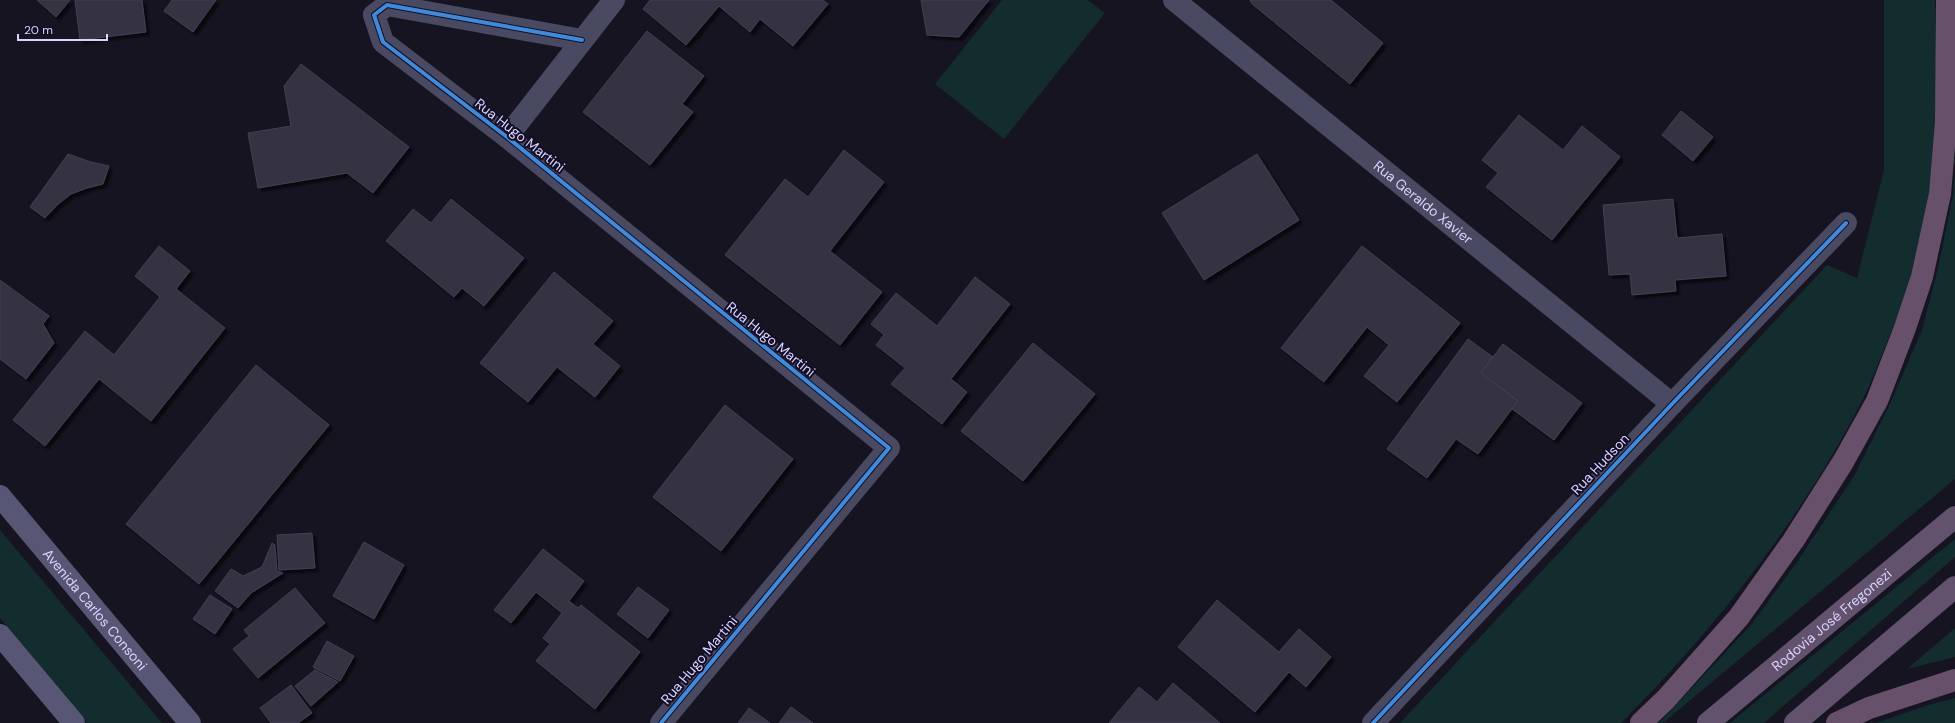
<svg xmlns="http://www.w3.org/2000/svg" width="1955" height="723" font-family="'DM Sans',sans-serif">
	<defs>
		<filter id="shadow"><feDropShadow dx="3.5" dy="3.5" stdDeviation="1" flood-color="#0009"/></filter>
	</defs>
	<rect width="100%" height="100%" fill="#161421"/>
	<g fill="#132c2d">
		<polygon points="1002,0 1088,0 1105,13 1004,139 935,84"/>
		<path d="M1884,0H1935C1936,62 1941,132 1932,193C1927,219 1922,247 1915,273C1909,296 1896,319 1887,342C1880,359 1873,378 1865,395C1804,516 1717,627 1621,723H1400L1827,265L1857,278L1884,170Z"/>
		<polygon points="1955,170 1955,479 1663,723 1659,723 1751,625 1797,562 1854,476 1890,404 1922,330 1938,268 1953,195"/>
		<polygon points="0,530 162,723 87,723 0,618"/>
		<polygon points="1955,539 1955,557 1764,723 1730,723"/>
		<polygon points="1955,628 1955,657 1907,669"/>
		<polygon points="1955,698 1955,723 1876,723 1928,705"/>
	</g>
	<g fill="#343243" stroke="#433f54" filter="url(#shadow)">
		<polygon points="37,0 70,0 56,17"/>
		<polygon points="75,0 142,0 146,32 80,40"/>
		<polygon points="172,0 216,0 193,32 164,11"/>
		<polygon points="650,0 823,0 828,4 793,46 760,19 750,32 719,6 686,45 643,9"/>
		<polygon points="921,0 989,0 959,37 927,35"/>
		<polygon points="1250,0 1331,0 1383,43 1350,84 1252,4"/>
		<polygon points="647,31 704,76 682,104 693,112 650,165 583,112"/>
		<polygon points="301,64 409,147 373,193 347,173 258,188 248,133 291,126 284,86"/>
		<polygon points="1681,111 1713,137 1693,161 1662,135"/>
		<polygon points="1519,115 1563,150 1582,126 1620,157 1552,240 1486,187 1498,173 1482,160"/>
		<polygon points="844,150 884,182 830,251 882,292 840,345 725,255 785,179 808,197"/>
		<polygon points="68,154 91,162 109,166 103,184 87,188 71,194 57,205 45,218 30,207"/>
		<polygon points="1257,154 1299,220 1204,280 1162,213"/>
		<polygon points="451,199 524,258 484,306 462,288 454,297 386,241 413,209 431,223"/>
		<polygon points="1673,199 1677,238 1722,234 1726,276 1675,280 1676,291 1632,295 1630,274 1609,275 1603,205"/>
		<polygon points="159,246 190,271 176,289 225,328 151,421 99,379 45,446 13,420 85,331 114,355 160,297 135,276"/>
		<polygon points="1362,246 1460,323 1397,402 1364,376 1389,345 1367,327 1324,382 1281,348"/>
		<polygon points="554,272 613,321 593,344 620,366 595,397 557,367 528,402 480,363"/>
		<polygon points="975,277 1010,304 951,379 967,392 942,424 891,384 905,368 876,345 884,335 871,324 896,293 937,326"/>
		<polygon points="0,280 49,316 43,324 54,343 26,379 0,359"/>
		<polygon points="1468,339 1493,357 1481,373 1518,401 1478,454 1456,439 1427,478 1387,449"/>
		<polygon points="1033,343 1095,394 1023,481 961,431"/>
		<polygon points="1503,344 1582,403 1554,440 1512,409 1518,401 1481,373"/>
		<polygon points="256,365 329,425 199,584 126,524"/>
		<polygon points="725,405 793,459 721,551 653,497"/>
		<polygon points="312,533 315,568 279,570 277,535"/>
		<polygon points="364,542 404,565 374,619 333,596"/>
		<polygon points="272,543 275,545 277,571 283,573 251,593 238,608 215,591 231,569 243,576 262,567"/>
		<polygon points="543,549 584,581 569,601 578,608 581,605 640,652 595,709 536,661 550,644 543,638 562,613 536,592 511,623 494,610"/>
		<polygon points="638,587 669,610 648,638 617,614"/>
		<polygon points="295,588 325,623 258,678 233,649 249,636 244,630"/>
		<polygon points="210,595 232,609 215,634 193,619"/>
		<polygon points="1217,600 1279,652 1299,629 1331,657 1306,687 1289,672 1255,712 1178,647"/>
		<polygon points="327,641 354,656 340,681 313,667"/>
		<polygon points="315,670 338,682 311,706 295,686"/>
		<polygon points="1173,683 1220,723 1109,723 1139,687 1157,702"/>
		<polygon points="291,685 312,713 298,723 271,723 260,708"/>
		<polygon points="791,707 813,723 779,723"/>
		<polygon points="749,708 770,723 738,723"/>
	</g>
	<g fill="none" stroke-linecap="round" stroke-linejoin="round">
		<g stroke="#4a4962" stroke-width="22">
			<path id="s1" d="M1174,0L1672,404"/>
			<polyline points="582,40 387,5 374,15 383,42 507,137 889,448 661,723"/>
			<polyline points="507,137 614,0"/>
			<polyline points="1373,723 1672,404 1846,223"/>
		</g>
		<g stroke="#575674" stroke-width="22">
			<path id="s2" d="M0,496L190,723"/>
			<polyline points="0,635 74,723"/>
		</g>
		<g stroke="#62526e" stroke-width="22">
			<path id="s3" d="M1708,723L1955,517"/>
			<polyline points="1795,723 1955,587"/>
		</g>
		<g stroke="#67516a" stroke-width="22">
			<polyline points="1641,723 1666,699 1739,617 1793,541 1843,462 1877,401 1905,328 1922,277 1940,194 1946,122 1947,0"/>
			<polyline points="1837,723 1869,708 1955,680"/>
		</g>
		<g stroke="#130f26" stroke-width="6">
			<g id="cycleway">
				<polyline points="582,40 387,5 374,15 383,42 507,137 889,448 661,723"/>
				<polyline points="1373,723 1672,404 1846,223"/>
			</g>
		</g>
		<use href="#cycleway" stroke="#408adc" stroke-width="4"/>
	</g>
	<g text-anchor="middle" dominant-baseline="central" stroke-width="4" stroke-linejoin="round" paint-order="stroke">
		<g font-size="14" fill="#d9d4ff" stroke="#130f26">
			<text transform="translate(520 135) rotate(38)">Rua Hugo Martini</text>
			<text stroke="none"><textPath href="#s1" startOffset="321">Rua Geraldo Xavier</textPath></text>
			<text transform="translate(771 339) rotate(39)">Rua Hugo Martini</text>
			<text transform="translate(1600 464) rotate(-47)">Rua Hudson</text>
			<text stroke="none"><textPath href="#s2" startOffset="148">Avenida Carlos Consoni</textPath></text>
			<text stroke="none"><textPath href="#s3" startOffset="161">Rodovia José Fregonezi</textPath></text>
			<text transform="translate(699 660) rotate(-50)">Rua Hugo Martini</text>
		</g>
	</g>
	<path d="M18 34v6h89v-6" fill="none" stroke="#d9d4ff" stroke-width="2"/>
	<text x="24" y="34" font-size="12" fill="#d9d4ff" stroke="#130f26" stroke-width="3" paint-order="stroke">20 m</text>
</svg>
